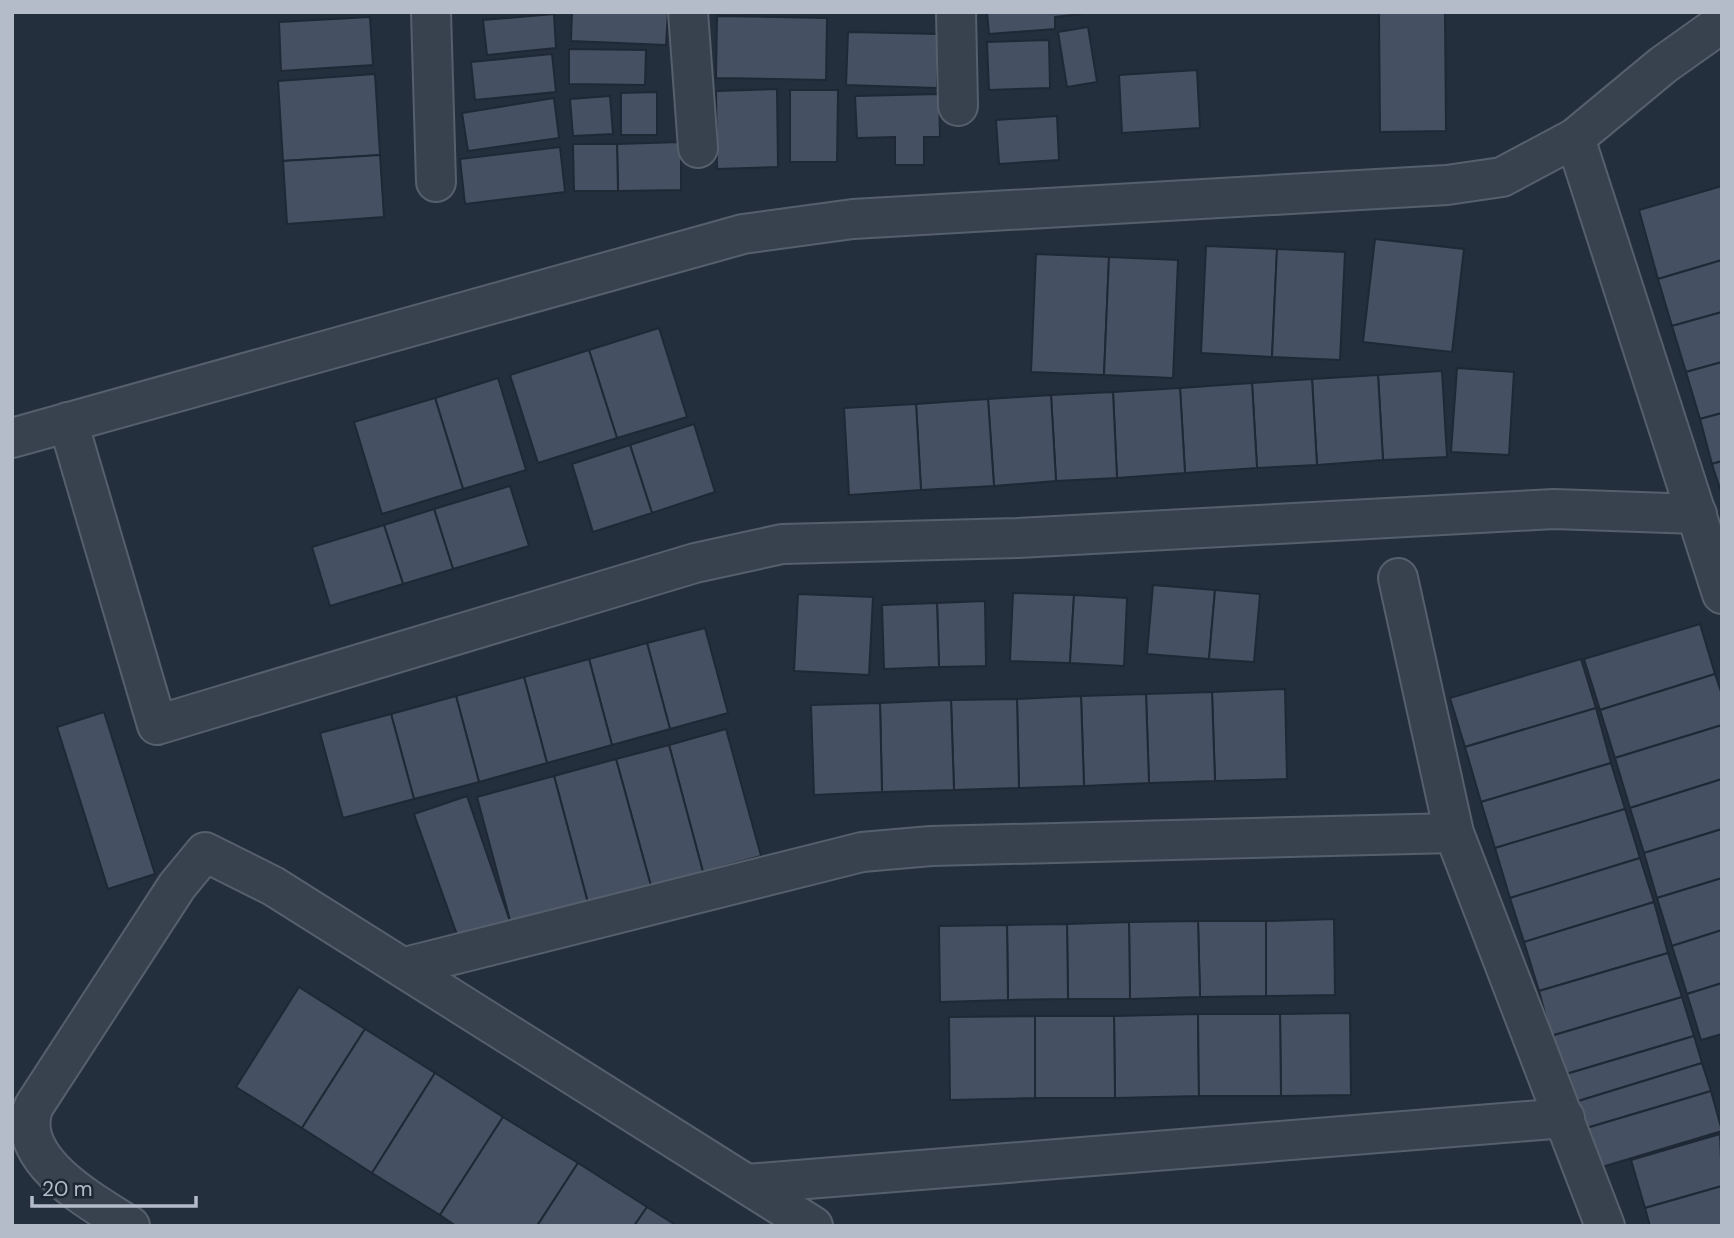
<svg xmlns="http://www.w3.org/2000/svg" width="1734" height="1238" font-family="'DM Sans',sans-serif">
	<rect width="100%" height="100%" fill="#242f3e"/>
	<g fill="#455162" stroke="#1f2835" stroke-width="2">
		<polygon points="572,12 668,12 666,45 571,41"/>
		<polygon points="987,12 1081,12 1081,14 1055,17 1055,29 989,34"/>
		<polygon points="1379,12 1445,12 1446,131 1380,132"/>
		<polygon points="554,14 556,48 487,55 483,20"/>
		<polygon points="717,16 827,18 826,80 716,78"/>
		<polygon points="370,17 373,65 281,71 279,22"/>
		<polygon points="1088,27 1097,82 1067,87 1058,32"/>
		<polygon points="848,32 938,34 937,88 846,85"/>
		<polygon points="1049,40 1050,88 989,90 987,42"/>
		<polygon points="569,49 646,50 645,85 569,84"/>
		<polygon points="552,54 556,92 475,100 471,62"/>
		<polygon points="1197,70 1200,128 1122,133 1119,75"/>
		<polygon points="375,74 380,155 283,161 278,81"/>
		<polygon points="777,89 778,167 717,169 716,91"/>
		<polygon points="790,90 838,90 837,162 790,162"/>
		<polygon points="657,92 657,135 621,135 621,93"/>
		<polygon points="939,94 940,137 924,137 924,165 895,165 895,137 857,138 855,96"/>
		<polygon points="610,96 613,134 573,136 570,99"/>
		<polygon points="554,98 559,138 468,151 462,113"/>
		<polygon points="1057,116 1059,160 999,164 996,120"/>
		<polygon points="681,142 681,190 618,191 617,144"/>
		<polygon points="573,144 617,144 618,191 574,191"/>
		<polygon points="560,147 565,192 465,204 460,159"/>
		<polygon points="380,155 384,217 287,224 283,161"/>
		<polygon points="1722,186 1722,260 1658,279 1639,210"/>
		<polygon points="1375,239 1464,249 1452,352 1363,342"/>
		<polygon points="1206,246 1277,249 1272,357 1201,353"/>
		<polygon points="1277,249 1345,252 1340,360 1272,357"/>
		<polygon points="1036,254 1109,257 1104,375 1031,372"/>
		<polygon points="1109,257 1178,260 1173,378 1104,375"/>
		<polygon points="1722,260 1722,312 1672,326 1658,279"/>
		<polygon points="1722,312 1722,362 1686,372 1672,326"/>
		<polygon points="659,328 687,417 617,438 589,350"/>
		<polygon points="589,350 617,438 538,463 510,375"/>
		<polygon points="1722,362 1722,413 1700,419 1686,372"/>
		<polygon points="1457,368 1514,372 1509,455 1451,452"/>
		<polygon points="1442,371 1447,457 1383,460 1378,375"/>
		<polygon points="1378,375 1383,460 1317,465 1312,379"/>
		<polygon points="498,378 526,470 463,489 435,398"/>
		<polygon points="1312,379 1317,465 1257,468 1252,383"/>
		<polygon points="1252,383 1257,468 1185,473 1180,388"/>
		<polygon points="1180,388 1185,473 1117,478 1113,392"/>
		<polygon points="1113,392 1117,478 1056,481 1051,395"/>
		<polygon points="1051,395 1056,481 994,486 988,399"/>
		<polygon points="435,398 463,489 382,514 354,422"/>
		<polygon points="988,399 994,486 921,490 916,404"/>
		<polygon points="916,404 921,490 849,495 844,408"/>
		<polygon points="1722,413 1722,461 1712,464 1700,419"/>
		<polygon points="694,424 715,492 652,513 630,445"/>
		<polygon points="630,445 652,513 593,532 572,464"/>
		<polygon points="1722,461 1722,495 1712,464"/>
		<polygon points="510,486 529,546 453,569 434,509"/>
		<polygon points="434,509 453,569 403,584 384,525"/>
		<polygon points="384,525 403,584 330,606 312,547"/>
		<polygon points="1153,585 1215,590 1209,659 1147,654"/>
		<polygon points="1215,590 1260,594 1254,662 1209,659"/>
		<polygon points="1013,593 1074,595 1070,663 1010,661"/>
		<polygon points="798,594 873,597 869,675 794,671"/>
		<polygon points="1074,595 1127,598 1124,666 1070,663"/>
		<polygon points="985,601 986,666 939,667 937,603"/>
		<polygon points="937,603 939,667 884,669 882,605"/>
		<polygon points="1700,624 1715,674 1600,710 1584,659"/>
		<polygon points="705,628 728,713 670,729 647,643"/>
		<polygon points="647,643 670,729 612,745 589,659"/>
		<polygon points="589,659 612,745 547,763 524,677"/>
		<polygon points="1581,659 1596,708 1465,747 1450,698"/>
		<polygon points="1715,674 1722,695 1722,725 1615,758 1600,710"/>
		<polygon points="524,677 547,763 479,782 456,696"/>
		<polygon points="1285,689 1287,779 1215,781 1212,692"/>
		<polygon points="1212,692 1215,781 1149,783 1146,694"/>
		<polygon points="1146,694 1149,783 1084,786 1081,696"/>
		<polygon points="456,696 479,782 414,799 391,714"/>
		<polygon points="1081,696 1084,786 1019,788 1017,699"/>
		<polygon points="1017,699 1019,788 954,790 951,700"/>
		<polygon points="951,700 954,790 882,792 880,703"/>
		<polygon points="880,703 882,792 814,795 811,705"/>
		<polygon points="1596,708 1611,763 1481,802 1465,747"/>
		<polygon points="104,712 155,874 108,889 57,727"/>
		<polygon points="391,714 414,799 343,818 320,733"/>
		<polygon points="1722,725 1722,779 1630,808 1615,758"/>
		<polygon points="726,729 761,856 703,872 669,745"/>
		<polygon points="669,745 703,872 651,886 616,759"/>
		<polygon points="616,759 651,886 588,903 554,776"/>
		<polygon points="1611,763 1625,809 1495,848 1481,802"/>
		<polygon points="554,776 588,903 511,924 477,797"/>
		<polygon points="1722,779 1722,829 1644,853 1630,808"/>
		<polygon points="467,796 511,924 460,943 414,814"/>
		<polygon points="1625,809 1640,858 1510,898 1495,848"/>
		<polygon points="1722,829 1722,878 1657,898 1644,853"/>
		<polygon points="1640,858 1654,902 1524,942 1510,898"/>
		<polygon points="1722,878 1722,930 1672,946 1657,898"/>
		<polygon points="1654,902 1668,953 1539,991 1524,942"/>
		<polygon points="1334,919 1335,995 1266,996 1266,921"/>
		<polygon points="1198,921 1266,921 1266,996 1200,997"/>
		<polygon points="1198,921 1200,997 1130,999 1129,922"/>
		<polygon points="1129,922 1130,999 1068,999 1067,924"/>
		<polygon points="1067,924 1068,999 1008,1000 1007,925"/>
		<polygon points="1007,925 1008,1000 940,1002 939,926"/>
		<polygon points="1722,930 1722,983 1687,994 1672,946"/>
		<polygon points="1668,953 1682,997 1551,1036 1539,991"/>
		<polygon points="1722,983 1722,1034 1701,1040 1687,994"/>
		<polygon points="299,987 365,1029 302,1128 236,1087"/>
		<polygon points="1682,997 1694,1036 1563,1075 1551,1036"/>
		<polygon points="1350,1013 1351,1095 1281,1096 1280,1014"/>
		<polygon points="1198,1014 1199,1096 1115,1098 1114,1016"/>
		<polygon points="1198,1014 1280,1014 1281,1096 1199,1096"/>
		<polygon points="1035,1016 1035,1098 950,1100 949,1017"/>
		<polygon points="1035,1016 1114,1016 1115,1098 1035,1098"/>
		<polygon points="365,1029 435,1073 372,1173 302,1128"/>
		<polygon points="1694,1036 1702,1063 1572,1103 1563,1075"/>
		<polygon points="1702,1063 1711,1091 1580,1130 1572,1103"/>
		<polygon points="435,1073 503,1117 440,1215 372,1173"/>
		<polygon points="1711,1091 1722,1131 1592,1170 1580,1130"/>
		<polygon points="503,1117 578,1163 537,1226 456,1226 440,1215"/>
		<polygon points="1720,1134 1722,1186 1645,1208 1631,1160"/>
		<polygon points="578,1163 647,1207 634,1226 537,1226"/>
		<polygon points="1722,1186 1722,1226 1650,1226 1645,1208"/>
		<polygon points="647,1207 677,1226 634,1226"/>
	</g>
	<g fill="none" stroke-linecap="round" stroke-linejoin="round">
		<g stroke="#565f6c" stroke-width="42">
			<g id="minor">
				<polyline points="431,12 436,182"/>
				<polyline points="688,12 698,148"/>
				<polyline points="956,12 958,106"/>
				<polyline points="1575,138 1722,594"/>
				<polyline points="68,422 157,725 695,563 782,544 1018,538 1554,509 1697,514"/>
				<polyline points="12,438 743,234 853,219 1447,185 1502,177 1575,138 1663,65 1722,23"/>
				<polyline points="1398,578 1454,833 1605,1226"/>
				<polyline points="405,967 862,852 931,846 1454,833"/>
				<polyline points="747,1184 1565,1118"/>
				<path d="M130,1226C94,1203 12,1159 34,1106L177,886L205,852L273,886L813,1226"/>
			</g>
		</g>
		<use href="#minor" stroke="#38414e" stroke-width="38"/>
	</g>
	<rect width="1734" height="1238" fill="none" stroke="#b4bcc9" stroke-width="28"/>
	<path d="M32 1196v10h164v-10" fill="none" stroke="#b4bcc9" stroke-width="3.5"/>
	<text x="42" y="1196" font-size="21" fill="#b4bcc9" stroke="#1d2633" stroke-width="5" paint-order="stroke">20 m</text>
</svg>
